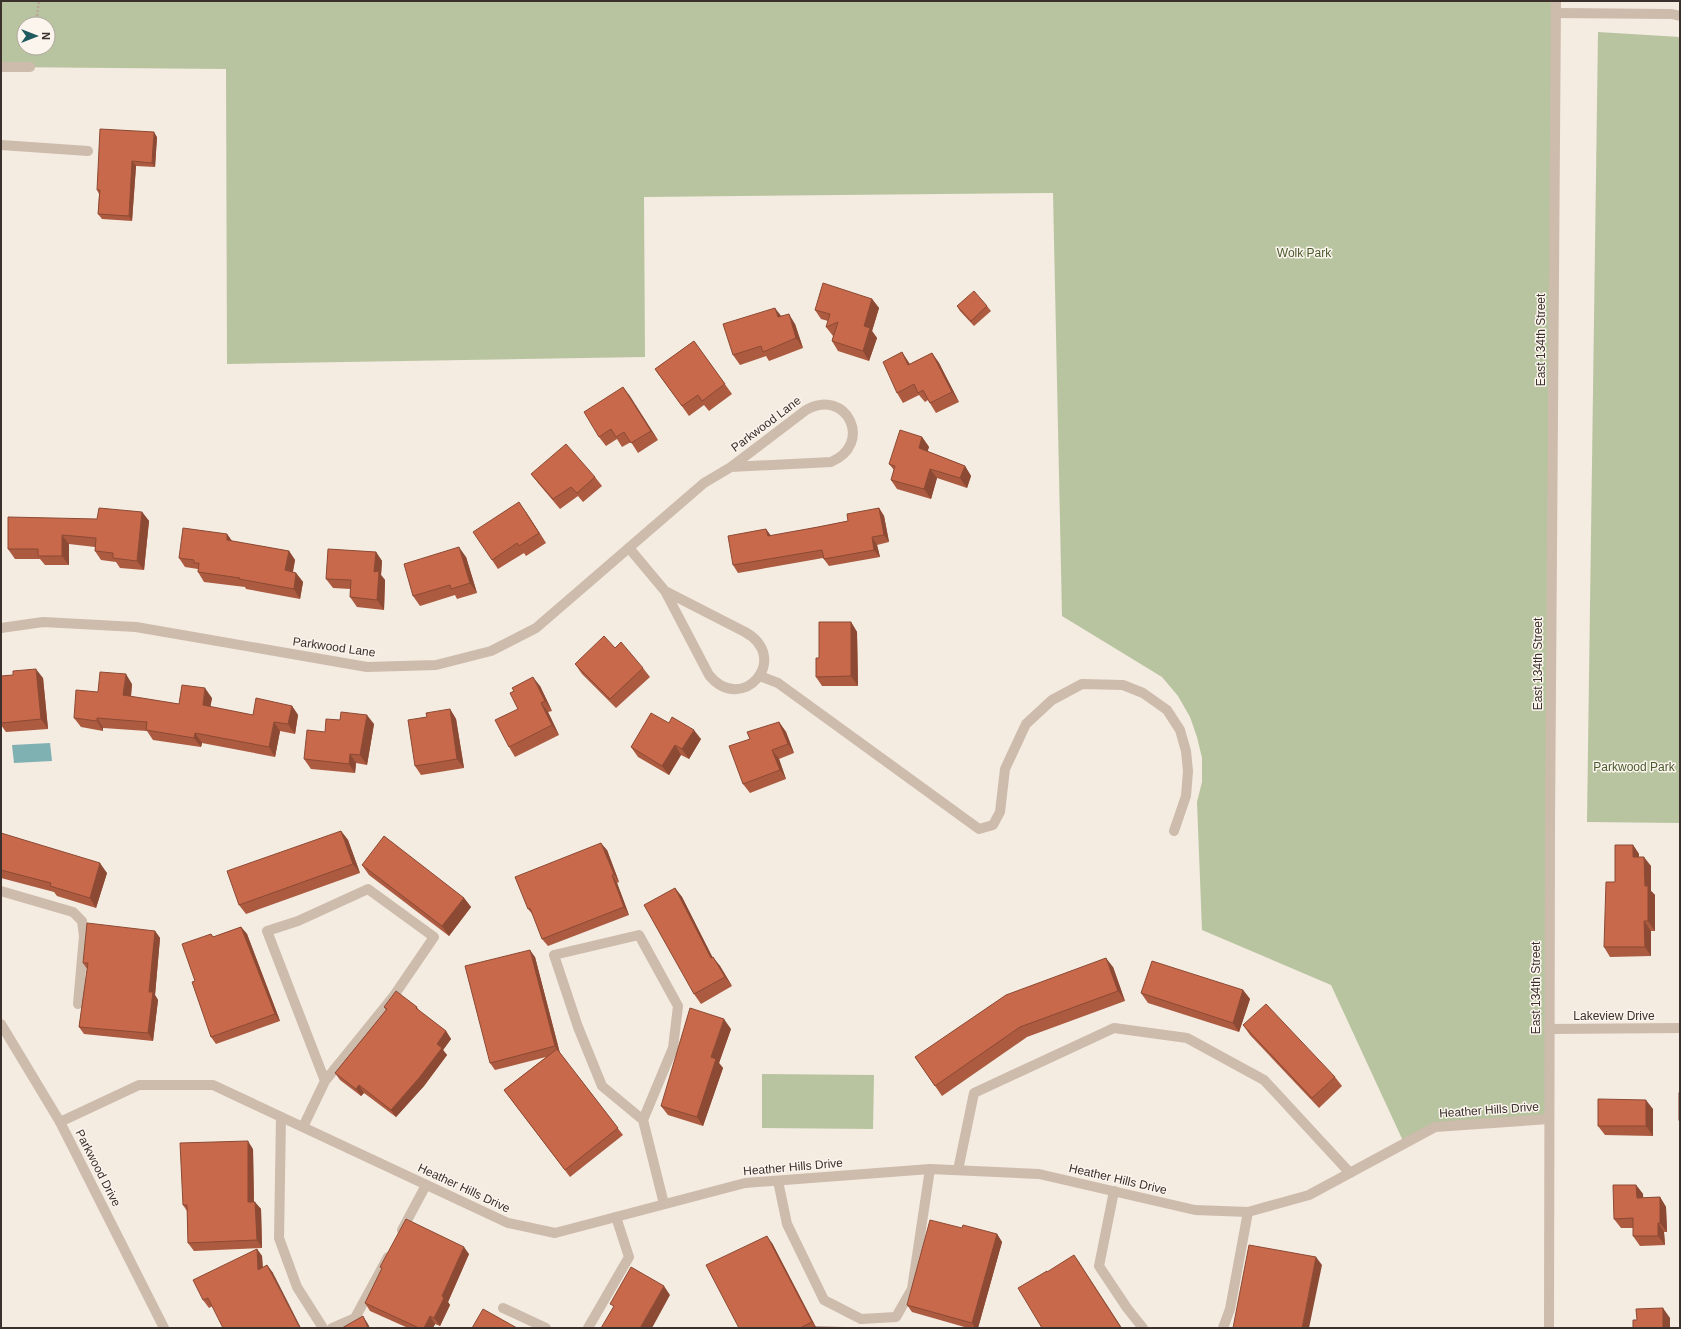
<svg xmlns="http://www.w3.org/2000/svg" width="1681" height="1329" font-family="Helvetica,sans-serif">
	<rect width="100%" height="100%" fill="#f4ebe1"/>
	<g fill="#b8c4a0" fill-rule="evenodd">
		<path d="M1,1H1556L1549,1119L1435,1127L1404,1143L1331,985L1202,930L1197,802L1202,782V758L1197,737L1190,717L1178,696L1162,677L1062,616L1053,193L644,197L645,357L227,364L226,69L1,67ZM24,24H48V48H24Z"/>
		<polygon points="1598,32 1680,37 1680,823 1587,822"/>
		<polygon points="762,1074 874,1075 873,1129 762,1128"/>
	</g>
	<polygon fill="#7fb0b2" points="50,743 52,761 14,763 12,745"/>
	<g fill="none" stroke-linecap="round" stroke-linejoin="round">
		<polyline stroke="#b9a596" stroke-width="2.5" stroke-dasharray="2 2" stroke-linecap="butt" points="36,24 39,1"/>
		<g stroke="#cdbbac" stroke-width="10">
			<polyline points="1556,13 1672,14 1680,16"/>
			<polyline points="1,67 30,67"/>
			<polyline points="1,145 88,151"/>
			<path d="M629,548L665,591L709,675C742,716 792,658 745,632L665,591"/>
			<path d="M1,628L43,622L136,627L367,667L436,665L491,651L536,628L704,483L731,467L806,410C847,387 874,444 831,462L731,467"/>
			<polyline points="760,676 778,683 979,829 993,825 1000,812 1005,769 1026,724 1052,700 1082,684 1123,685 1143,693 1167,710 1180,730 1186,751 1188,771 1186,796 1174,831"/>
			<polyline points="1,891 73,912 82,921 84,936 78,1004"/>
			<polyline points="1,1024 60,1122 164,1328"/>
			<polyline points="1549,1029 1680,1028"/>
			<polyline points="281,1117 279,1238 297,1287 323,1328"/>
			<polyline points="643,1120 602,1086 578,1027 554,955 639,935 678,1006 673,1048 643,1120 664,1204"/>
			<polyline points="60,1122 139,1085 213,1085 508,1223 555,1233 745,1183 930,1169 1039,1174 1195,1210 1248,1212 1309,1195 1435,1127 1549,1119"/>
			<polyline points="303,1127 325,1081 393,997 434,937 368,889 298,921 267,931 325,1081"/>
			<polyline points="958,1170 974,1093 1114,1028 1187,1038 1264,1080 1350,1173"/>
			<polyline points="778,1181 787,1224 824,1300 861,1319 896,1317 912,1289 930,1169"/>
			<polyline points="1114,1191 1099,1266 1127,1308 1143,1328"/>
			<polyline points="402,1230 426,1185"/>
			<polyline points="503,1308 546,1328"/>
			<polyline points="332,1328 355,1318 388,1257"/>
			<polyline points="588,1328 629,1257 616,1217"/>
			<polyline points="1223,1328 1230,1309 1248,1212"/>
			<polyline points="1549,1328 1550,822 1556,1"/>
		</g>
	</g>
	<g fill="#ac5a40">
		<polygon points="157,137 155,167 136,166 132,221 102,219 98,214 99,194 97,190"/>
		<polygon points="872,299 879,308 872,331 877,338 869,361 838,351 832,341 833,336 826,327 828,321 821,319 815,310"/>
		<polygon points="957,306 987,306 991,311 974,326 960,311"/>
		<polygon points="781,316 795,324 803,348 769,361 766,356 740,365 733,355"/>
		<polygon points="694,341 732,394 709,411 704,405 689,416 655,369"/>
		<polygon points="902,352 910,364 932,353 939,363 959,402 936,413 928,400 925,402 919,395 903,403 897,393"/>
		<polygon points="623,387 658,440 638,453 631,442 622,447 617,439 606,446 599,437"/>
		<polygon points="922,437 929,447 927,451 965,466 971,476 967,488 937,478 931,499 897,489 891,480 894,470 889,464"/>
		<polygon points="531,474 595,477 602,486 583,502 578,496 560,509 538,483"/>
		<polygon points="879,508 884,516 889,542 877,545 880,557 829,566 823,558 738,573 733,565 766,529 771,536 818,527 848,521"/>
		<polygon points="142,512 149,521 144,570 120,568 116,562 101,560 95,551 95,547 69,544 69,565 45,565 40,559 15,559 8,549 97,519"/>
		<polygon points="526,512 546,543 526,556 524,553 498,569 492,560"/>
		<polygon points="227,534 232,541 289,551 295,560 293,572 296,573 303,582 300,599 246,589 245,587 204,582 198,572 198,569 185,567 179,558"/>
		<polygon points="376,552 382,561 381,575 385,580 384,610 357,607 350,597 350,589 333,588 326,579"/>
		<polygon points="466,557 477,593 457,599 455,595 420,606 413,596"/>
		<polygon points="851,622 857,632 858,686 822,686 816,677 819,658"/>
		<polygon points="615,648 643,668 650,677 616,708 582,674 575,664"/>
		<polygon points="1,676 43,678 48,729 6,732 1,725"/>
		<polygon points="132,684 131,697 179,704 212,698 210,707 253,715 292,706 298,715 295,734 280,731 275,757 202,743 201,747 153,740 147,731 103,728 103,731 81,727 74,718 98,692"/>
		<polygon points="540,686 552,711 548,712 559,735 515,757 509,747 518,709"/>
		<polygon points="450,709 456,719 464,768 421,775 415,766"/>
		<polygon points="340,720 374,724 367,765 356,763 355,773 311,769 304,759 325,732"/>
		<polygon points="779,722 786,732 794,753 779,759 786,779 750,793 743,784 750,739"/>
		<polygon points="669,723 701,739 689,759 681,755 669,775 638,757 631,747"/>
		<polygon points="341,831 348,840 360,873 246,914 239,905"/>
		<polygon points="1,833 107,873 96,908 57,896 54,892 1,878"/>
		<polygon points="1633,845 1639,854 1639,857 1651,866 1651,891 1655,895 1655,931 1651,931 1651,956 1610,957 1604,947 1615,882"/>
		<polygon points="607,850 619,882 617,883 629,915 548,946 542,939 534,916 528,909"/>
		<polygon points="362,865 464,898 471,907 449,936 369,875"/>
		<polygon points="675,888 682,897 712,957 720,966 732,986 701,1004 694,994"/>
		<polygon points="241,927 247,934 280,1021 216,1044 211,1037 195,981 211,934 213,937"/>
		<polygon points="155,931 160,938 155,995 158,1000 153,1041 84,1034 79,1027 87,969 83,963"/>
		<polygon points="535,957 560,1053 623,1135 570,1177 504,1090 546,1057 495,1070 490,1063"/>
		<polygon points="1113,967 1125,1001 1027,1037 942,1096 915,1057"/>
		<polygon points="1243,990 1250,999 1239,1032 1148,1003 1141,993"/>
		<polygon points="384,1007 417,1007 419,1011 446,1031 451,1039 443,1050 447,1055 424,1086 396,1117 364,1093 361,1096 340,1080 335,1073 386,1010"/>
		<polygon points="1243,1025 1335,1077 1342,1086 1319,1108 1250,1035"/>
		<polygon points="731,1029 719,1063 723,1068 703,1126 668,1115 661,1106"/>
		<polygon points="1653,1109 1653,1136 1605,1135 1598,1126"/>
		<polygon points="253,1149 254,1202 261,1209 262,1248 194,1251 188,1243 187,1211 183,1205"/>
		<polygon points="1636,1185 1643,1194 1643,1198 1660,1197 1666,1207 1667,1232 1664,1232 1665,1245 1640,1246 1633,1236 1633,1228 1621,1228 1614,1219"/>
		<polygon points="962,1228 997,1234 1002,1242 978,1328 968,1328 912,1312 907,1305"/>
		<polygon points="772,1243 816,1327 876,1328 739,1328"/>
		<polygon points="257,1249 262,1256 263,1268 267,1265 273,1273 209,1308 203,1300"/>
		<polygon points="469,1254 448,1302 450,1305 440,1326 435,1324 433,1328 408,1328 370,1311 365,1303 382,1269 380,1267"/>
	</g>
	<g fill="#8c4a34">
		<polygon points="154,132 157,137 155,167 152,163"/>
		<polygon points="132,161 136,166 132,221 129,216"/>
		<polygon points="872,299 879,308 872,331 877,338 869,361 863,351 864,326"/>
		<polygon points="775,308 782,317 778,317"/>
		<polygon points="789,314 795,324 803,348 796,338"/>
		<polygon points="902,352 908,362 915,375 908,365"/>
		<polygon points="932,353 939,363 959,402 952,392"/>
		<polygon points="623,387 630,396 658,440 651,431"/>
		<polygon points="922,437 929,447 926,457 919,448"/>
		<polygon points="965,466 971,476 967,488 960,478"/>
		<polygon points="930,469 937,478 931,499 924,489"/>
		<polygon points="519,502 526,512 546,543 539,533"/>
		<polygon points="879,508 884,516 889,542 884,535"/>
		<polygon points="142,512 149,521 144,570 137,561"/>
		<polygon points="766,529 771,536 768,536"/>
		<polygon points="227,534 234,544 227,540"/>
		<polygon points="62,535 69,544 69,565 62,556"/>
		<polygon points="872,537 877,545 880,557 874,550"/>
		<polygon points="459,547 466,557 477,593 470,583"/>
		<polygon points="289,551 295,560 291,580 285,570"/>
		<polygon points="376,552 382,561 381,575 385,580 384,610 377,600 374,572"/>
		<polygon points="296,573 303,582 300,599 294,589"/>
		<polygon points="851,622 857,632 858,686 851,676"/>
		<polygon points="36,669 43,678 48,729 41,719"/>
		<polygon points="126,674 132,684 130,705 123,695"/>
		<polygon points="533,677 540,686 552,711 545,701"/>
		<polygon points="205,688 212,698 209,715 203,705"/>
		<polygon points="541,703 548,712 559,735 552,725"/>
		<polygon points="292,706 298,715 295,734 288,724"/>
		<polygon points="450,709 456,719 464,768 457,759"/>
		<polygon points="367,715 374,724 367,765 360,755"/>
		<polygon points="97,718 103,728 103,731 97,721"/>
		<polygon points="274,722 280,731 275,757 269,747"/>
		<polygon points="779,722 786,732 794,753 788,744"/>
		<polygon points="694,730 701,739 689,759 682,749"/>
		<polygon points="195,733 202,743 201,747 194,738"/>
		<polygon points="675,745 681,755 669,775 662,766"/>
		<polygon points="772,750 779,759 786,779 780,770"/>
		<polygon points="350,754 356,763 355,773 349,764"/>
		<polygon points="341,831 348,840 360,873 353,864"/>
		<polygon points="601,843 607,850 619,882 614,874"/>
		<polygon points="1633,845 1639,854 1639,866 1633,857"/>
		<polygon points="1644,857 1651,866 1651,891 1655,895 1655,931 1648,921 1645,886"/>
		<polygon points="100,863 107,873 96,908 90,898"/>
		<polygon points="612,875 617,883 629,915 624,907"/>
		<polygon points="675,888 682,897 718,968 711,958"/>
		<polygon points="464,898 471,907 449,936 442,926"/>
		<polygon points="1644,921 1651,931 1651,956 1645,947"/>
		<polygon points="241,927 247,934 280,1021 275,1014"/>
		<polygon points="155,931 160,938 155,995 158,1000 153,1041 148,1033 149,992"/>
		<polygon points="530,950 535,957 560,1054 555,1046"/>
		<polygon points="713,957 720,966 732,986 725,977"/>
		<polygon points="1106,958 1113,967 1125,1001 1118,991"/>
		<polygon points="1243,990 1250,999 1239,1032 1233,1023"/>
		<polygon points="724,1019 731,1029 719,1063 723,1068 703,1126 697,1117 711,1057"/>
		<polygon points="446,1031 451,1039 443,1050 447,1055 424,1086 396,1117 391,1110"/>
		<polygon points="359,1085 364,1093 361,1096 356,1089"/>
		<polygon points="1646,1100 1653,1109 1653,1136 1646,1126"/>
		<polygon points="248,1141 253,1149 254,1210 248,1202"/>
		<polygon points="1636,1185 1643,1194 1644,1207 1637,1198"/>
		<polygon points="1660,1197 1666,1207 1667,1232 1660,1223"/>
		<polygon points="255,1202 261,1209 262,1248 257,1240"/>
		<polygon points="1658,1223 1664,1232 1665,1245 1658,1236"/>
		<polygon points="997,1234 1002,1242 978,1328 975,1328 972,1323"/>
		<polygon points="767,1236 772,1243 816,1328 812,1322"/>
		<polygon points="464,1247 469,1254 448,1302 450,1305 440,1326 434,1318 442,1296"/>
		<polygon points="257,1249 262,1256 263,1278 258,1270"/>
		<polygon points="1074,1255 1079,1262 1122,1328 1121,1328"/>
		<polygon points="1316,1257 1322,1265 1309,1328 1302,1328"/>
		<polygon points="267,1265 273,1273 301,1328 300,1328"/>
		<polygon points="664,1286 670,1295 652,1328 640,1328"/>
		<polygon points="1663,1308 1670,1318 1670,1328 1663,1328"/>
		<polygon points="363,1316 368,1324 370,1328 368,1328"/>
		<polygon points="430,1316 435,1324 433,1328 424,1328"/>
	</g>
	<g fill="#c8694b" stroke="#8c4a34">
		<polygon points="100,129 154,132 152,163 132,161 129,216 98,214 100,190 97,190"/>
		<polygon points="823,283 872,299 864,326 870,328 863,351 832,341 838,322 826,327 830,314 815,310"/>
		<polygon points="974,291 987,306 971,321 957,306"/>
		<polygon points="775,308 778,317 789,314 796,338 763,352 761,346 733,355 723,324"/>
		<polygon points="694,341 725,384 702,401 698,395 682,406 655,369"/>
		<polygon points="902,352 908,365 932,353 952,392 930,403 923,390 918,393 914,384 897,393 883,362"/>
		<polygon points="623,387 651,431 631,443 624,432 616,437 611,429 599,437 584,412"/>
		<polygon points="900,430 922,437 919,448 965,466 960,478 930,469 924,489 891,480 895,466 889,464"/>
		<polygon points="566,444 595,477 577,493 571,487 553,499 531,474"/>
		<polygon points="519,502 539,533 519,546 517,543 492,560 473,532"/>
		<polygon points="99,508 142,512 137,561 113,558 113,553 95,551 96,538 62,535 62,556 38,556 38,549 8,549 8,517 97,519"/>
		<polygon points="879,508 884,535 872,537 874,550 824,559 822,550 733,565 728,536 766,529 768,536 818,527 848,521 847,514"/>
		<polygon points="183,528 227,534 227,540 289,551 285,570 296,573 294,589 239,579 240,578 198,572 199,563 194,563 194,560 179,558"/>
		<polygon points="459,547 470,583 451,589 450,585 413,596 404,564"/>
		<polygon points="328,549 376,552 374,572 379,571 377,600 350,597 351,580 326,579"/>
		<polygon points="819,622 851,622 851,676 816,677 816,658 819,658"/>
		<polygon points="604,636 615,648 621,642 643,668 610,699 575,664"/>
		<polygon points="36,669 41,719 1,723 1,676 13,675 13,671"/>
		<polygon points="100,672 126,674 123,695 179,704 182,685 205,688 203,705 253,715 256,698 292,706 288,724 274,722 269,747 195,733 194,738 146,730 147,722 97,718 97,721 74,718 76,690 98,692"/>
		<polygon points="533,677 545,701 541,703 552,725 509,747 495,720 518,709 510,693 514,691 512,688"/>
		<polygon points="450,709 457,759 415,766 408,720 427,717 426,713"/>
		<polygon points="341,712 367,715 360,755 350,754 349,764 304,759 307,730 325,732 326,719 340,720"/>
		<polygon points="651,713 669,723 672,717 694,730 682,749 675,745 662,766 631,747"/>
		<polygon points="779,722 788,744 772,750 780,770 743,784 729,746 750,739 747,732"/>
		<polygon points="341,831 353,864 239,905 227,871"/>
		<polygon points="1,833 100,863 90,898 50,886 51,883 1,870"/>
		<polygon points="384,836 464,898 442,926 362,865"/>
		<polygon points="601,843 614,874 612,875 624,907 542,939 530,908 528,909 515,877"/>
		<polygon points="1615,845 1633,845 1633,857 1644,857 1645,886 1648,886 1648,921 1644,921 1645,947 1604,947 1606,882 1615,882"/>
		<polygon points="675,888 711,958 713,957 725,977 694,994 644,905"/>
		<polygon points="87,923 155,931 149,992 153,992 148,1033 79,1027 88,963 83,963"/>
		<polygon points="241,927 275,1014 211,1037 192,982 195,981 182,944 211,934 213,937"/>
		<polygon points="530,950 555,1046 490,1063 465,966"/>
		<polygon points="1106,958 1118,991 1020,1027 935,1086 915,1057 1006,995"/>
		<polygon points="1152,961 1243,990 1233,1023 1141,993"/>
		<polygon points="396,991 417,1007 416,1008 446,1031 437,1044 442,1048 419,1078 391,1110 359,1085 356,1089 335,1073 387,1009 384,1007"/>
		<polygon points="1266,1004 1335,1077 1312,1098 1243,1025"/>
		<polygon points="690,1008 724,1019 711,1057 716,1059 697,1117 661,1106"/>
		<polygon points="557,1049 618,1128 565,1170 504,1090"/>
		<rect x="1679" y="1093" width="1" height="27"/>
		<polygon points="1598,1099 1646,1100 1646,1126 1598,1126"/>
		<polygon points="248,1141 248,1202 255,1202 257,1240 188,1243 187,1205 183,1205 180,1143"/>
		<polygon points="1613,1185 1636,1185 1637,1198 1660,1197 1660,1223 1658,1223 1658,1236 1633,1236 1633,1218 1614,1219"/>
		<polygon points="406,1219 464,1247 442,1296 444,1298 434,1318 430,1316 424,1328 419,1328 365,1303 382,1268 380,1267"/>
		<polygon points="930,1220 962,1228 963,1225 997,1234 972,1323 907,1305"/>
		<polygon points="767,1236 812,1322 800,1328 739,1328 706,1265"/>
		<polygon points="1249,1245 1316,1257 1302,1328 1233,1328"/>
		<polygon points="257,1249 258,1270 267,1265 300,1328 223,1328 208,1298 203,1300 193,1280"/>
		<polygon points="1074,1255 1121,1328 1042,1328 1018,1288 1047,1271 1047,1272"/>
		<polygon points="631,1267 664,1286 640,1328 601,1328 614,1306 610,1304"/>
		<polygon points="1663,1308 1663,1328 1627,1328 1633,1328 1633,1320 1637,1320 1636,1309"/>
		<polygon points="483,1309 517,1328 472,1328"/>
		<polygon points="363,1316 368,1328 342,1328"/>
		<polygon points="813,1327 876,1328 813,1328"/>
	</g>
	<g text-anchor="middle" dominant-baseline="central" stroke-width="3" stroke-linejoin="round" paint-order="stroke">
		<g font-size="12" fill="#4a5a2e" stroke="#fbf5ee">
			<text x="1304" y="253">Wolk Park</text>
			<text x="1634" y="767">Parkwood Park</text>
		</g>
		<g font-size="12" fill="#3b302b" stroke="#fbf5ee">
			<text transform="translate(1541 340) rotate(-90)">East 134th Street</text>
			<text transform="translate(766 424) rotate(-37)">Parkwood Lane</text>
			<text transform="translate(334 647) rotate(8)">Parkwood Lane</text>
			<text transform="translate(1538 664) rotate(-90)">East 134th Street</text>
			<text transform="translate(1536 988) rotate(-90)">East 134th Street</text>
			<text x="1614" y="1016">Lakeview Drive</text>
			<text transform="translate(1489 1110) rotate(-4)">Heather Hills Drive</text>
			<text transform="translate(793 1167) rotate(-5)">Heather Hills Drive</text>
			<text transform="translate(98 1168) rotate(63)">Parkwood Drive</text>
			<text transform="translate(1118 1179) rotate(13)">Heather Hills Drive</text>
			<text transform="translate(464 1188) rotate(25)">Heather Hills Drive</text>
		</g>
	</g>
	<rect width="1681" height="1329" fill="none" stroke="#3b302b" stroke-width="4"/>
	<g transform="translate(36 36) rotate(90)"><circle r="19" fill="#fbf5ee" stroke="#aea6a0"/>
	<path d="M0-3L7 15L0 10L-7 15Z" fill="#1f5a5e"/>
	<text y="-6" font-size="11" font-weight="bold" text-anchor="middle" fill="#3b302b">N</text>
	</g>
</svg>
